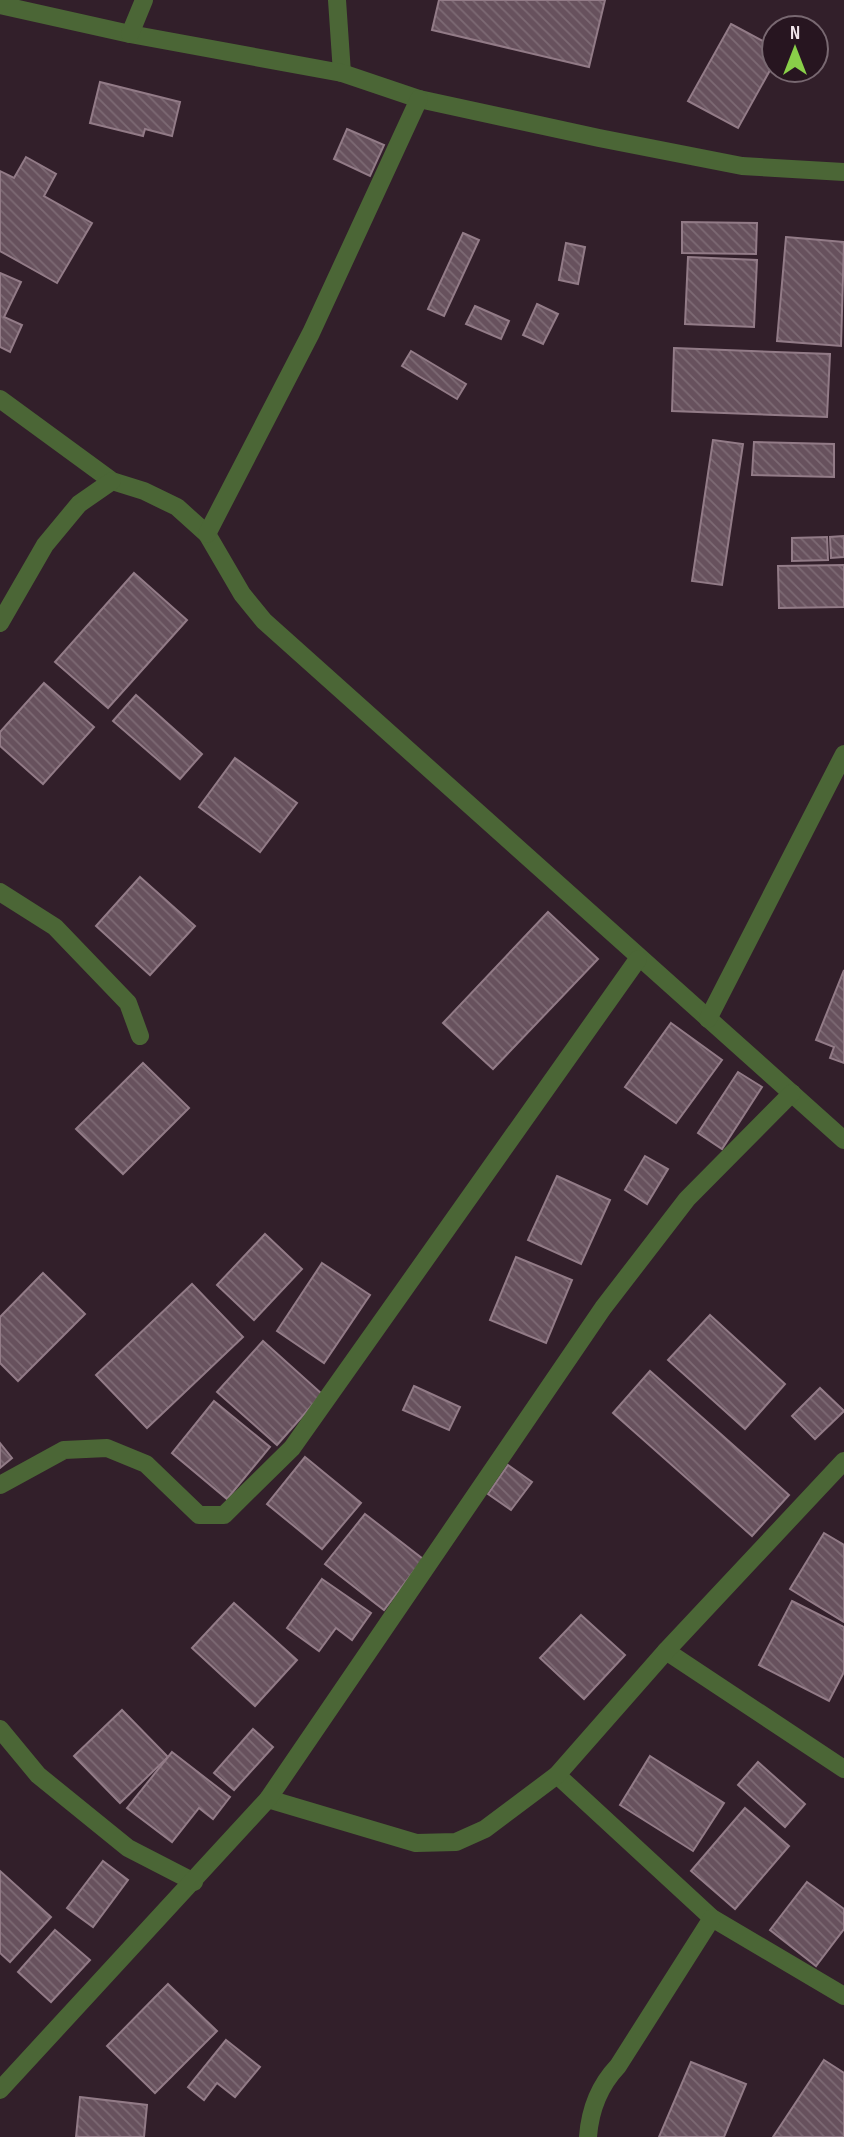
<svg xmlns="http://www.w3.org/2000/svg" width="844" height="2137" font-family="'Sofia Sans Condensed',sans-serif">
	<defs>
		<pattern id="building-back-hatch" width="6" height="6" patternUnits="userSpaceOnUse" patternTransform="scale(1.75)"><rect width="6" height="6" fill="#67515d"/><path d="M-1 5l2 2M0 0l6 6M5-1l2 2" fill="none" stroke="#7d6a74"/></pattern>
	</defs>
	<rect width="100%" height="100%" fill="#321f2a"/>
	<g fill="url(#building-back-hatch)" stroke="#927b87" stroke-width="2">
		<polygon points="439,0 605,0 589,67 432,30"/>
		<polygon points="731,24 774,47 774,63 738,128 688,101"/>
		<polygon points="100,82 180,102 172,136 145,129 143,136 90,123"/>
		<polygon points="347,129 384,145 370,176 334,159"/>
		<polygon points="26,157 56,174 44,196 92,223 57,283 0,251 0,171 14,178"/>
		<polygon points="682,222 757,223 756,254 682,253"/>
		<polygon points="463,233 479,240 444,316 428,309"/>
		<polygon points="786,237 844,242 841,346 777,341"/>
		<polygon points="566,243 585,247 578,284 559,280"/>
		<polygon points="688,257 757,260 754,327 685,324"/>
		<polygon points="0,273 21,282 4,317 22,325 10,352 0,347"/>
		<polygon points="537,304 558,314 543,344 523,335"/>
		<polygon points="475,306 509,321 501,339 466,324"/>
		<polygon points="674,348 830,354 827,417 672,411"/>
		<polygon points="411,351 466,384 457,399 402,366"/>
		<polygon points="713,440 743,444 722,585 692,581"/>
		<polygon points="754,442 834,444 834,477 752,475"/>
		<polygon points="844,536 844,557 831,558 830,537"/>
		<polygon points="827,537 828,560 792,561 792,538"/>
		<polygon points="844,565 844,607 779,608 778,566"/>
		<polygon points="134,573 187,620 108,708 55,662"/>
		<polygon points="44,683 94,727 43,784 0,746 0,732"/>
		<polygon points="136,695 202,754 180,779 113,721"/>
		<polygon points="235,758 297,803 260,852 199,807"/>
		<polygon points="140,877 195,926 150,975 96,926"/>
		<polygon points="548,912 598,959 493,1069 443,1023"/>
		<polygon points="844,970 844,1063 830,1058 834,1047 816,1040"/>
		<polygon points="671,1023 722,1060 676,1123 625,1087"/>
		<polygon points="143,1063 189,1108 123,1174 76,1129"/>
		<polygon points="738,1072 762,1087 722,1149 698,1133"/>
		<polygon points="645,1156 668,1169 647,1204 625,1190"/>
		<polygon points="557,1176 610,1200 581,1264 528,1240"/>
		<polygon points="265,1234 302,1269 254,1320 217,1285"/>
		<polygon points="516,1257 572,1280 546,1343 490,1320"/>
		<polygon points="322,1263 370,1295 324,1363 277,1331"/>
		<polygon points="43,1273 85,1314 18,1381 0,1363 0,1317"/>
		<polygon points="192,1284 243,1337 147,1428 96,1375"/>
		<polygon points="710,1315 785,1384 745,1429 668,1360"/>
		<polygon points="263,1341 322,1394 277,1445 217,1392"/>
		<polygon points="650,1371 789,1495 752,1536 613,1413"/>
		<polygon points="414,1386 460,1407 449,1430 403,1410"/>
		<polygon points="820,1388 844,1411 815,1439 792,1416"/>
		<polygon points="214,1401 270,1447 227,1499 172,1453"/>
		<polygon points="0,1443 12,1458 0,1468"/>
		<polygon points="305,1457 361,1503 322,1549 267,1504"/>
		<polygon points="508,1465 532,1482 511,1510 488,1494"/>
		<polygon points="365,1514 423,1559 384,1610 325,1564"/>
		<polygon points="824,1533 844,1545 844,1622 790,1589"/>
		<polygon points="322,1579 371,1613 352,1640 336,1628 319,1651 287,1628"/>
		<polygon points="792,1601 844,1627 844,1672 829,1701 759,1665"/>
		<polygon points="234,1603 297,1660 255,1706 192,1648"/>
		<polygon points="581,1615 625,1655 584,1699 540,1658"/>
		<polygon points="122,1710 168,1757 120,1803 74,1756"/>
		<polygon points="253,1729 273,1747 234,1790 214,1773"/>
		<polygon points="172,1752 230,1797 213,1819 199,1808 172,1842 127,1808"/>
		<polygon points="650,1756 724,1803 693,1851 620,1805"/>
		<polygon points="758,1762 805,1804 785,1827 738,1785"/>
		<polygon points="745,1808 789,1846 735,1909 691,1871"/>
		<polygon points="103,1861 128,1880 93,1927 67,1908"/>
		<polygon points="0,1871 51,1917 10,1962 0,1953"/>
		<polygon points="807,1882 844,1909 844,1929 816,1966 770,1930"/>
		<polygon points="55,1930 90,1960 51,2002 18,1972"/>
		<polygon points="168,1984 217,2031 155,2093 107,2046"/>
		<polygon points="226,2040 260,2067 235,2097 217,2083 204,2100 188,2087"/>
		<polygon points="824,2060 844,2073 844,2137 773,2137"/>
		<polygon points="691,2062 746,2084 724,2137 659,2137"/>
		<polygon points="80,2097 147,2105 144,2137 76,2137"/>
	</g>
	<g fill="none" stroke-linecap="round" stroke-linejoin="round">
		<g stroke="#4b6636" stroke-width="18">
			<polyline points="337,0 342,73"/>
			<polyline points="0,5 130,34 342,73 419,99 599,138 742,166 844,172"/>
			<polyline points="130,34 144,0"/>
			<polyline points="0,399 112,481 144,491 177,507 207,534 242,594 264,621 844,1140"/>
			<polyline points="207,534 311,333 419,99"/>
			<polyline points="0,623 45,545 79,504 112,481"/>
			<polyline points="0,892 55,927 128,1003 140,1036"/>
			<polyline points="708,1019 844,754"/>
			<polyline points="0,1485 64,1450 107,1448 146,1464 199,1515 224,1515 292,1448 638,959"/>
			<polyline points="666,1651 844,1769"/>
			<polyline points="0,1729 38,1775 128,1848 194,1882"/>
			<polyline points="557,1775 712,1918 844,1996"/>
			<polyline points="268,1799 416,1843 456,1842 485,1829 557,1775 666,1651 844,1461"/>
			<polyline points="0,2090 268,1799 603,1308 687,1199 792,1093"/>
			<path d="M588,2137C590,2109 599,2086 618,2066L712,1918"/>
		</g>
	</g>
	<g transform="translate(795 49)"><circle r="33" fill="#271520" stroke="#786871" stroke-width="2"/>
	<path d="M0-5L12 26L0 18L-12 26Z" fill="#89cf49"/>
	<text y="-10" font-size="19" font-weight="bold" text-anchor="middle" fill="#f1e4eb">N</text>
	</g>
</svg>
